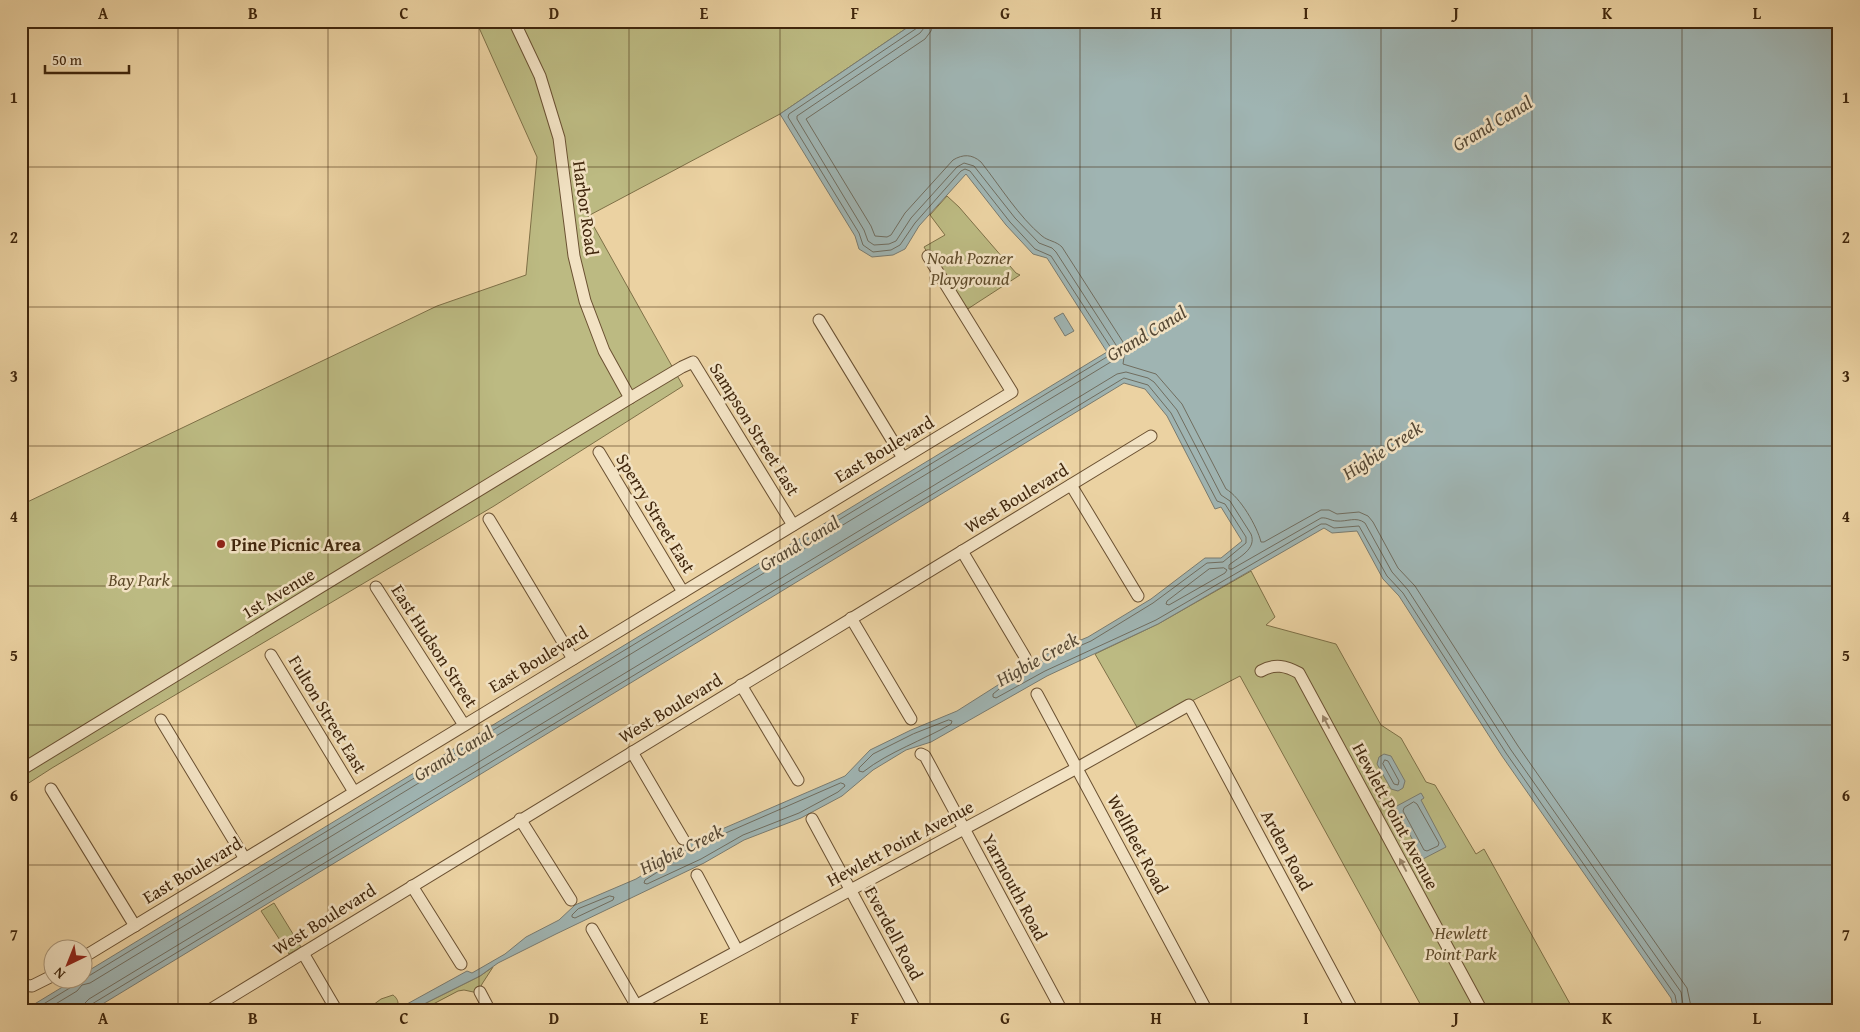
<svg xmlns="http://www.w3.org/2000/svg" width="1860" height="1032" font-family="'Gentium Book Plus',serif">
	<rect width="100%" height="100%" fill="#ebd2a2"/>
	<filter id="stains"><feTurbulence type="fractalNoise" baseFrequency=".004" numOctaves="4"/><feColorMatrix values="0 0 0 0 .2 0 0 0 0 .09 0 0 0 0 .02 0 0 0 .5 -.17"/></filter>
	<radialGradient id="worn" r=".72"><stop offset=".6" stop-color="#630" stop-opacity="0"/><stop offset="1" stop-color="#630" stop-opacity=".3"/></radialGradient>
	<g fill="#bcba82" stroke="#7e7047">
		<polygon points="476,21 917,21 780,114 588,216 683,386 494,506 52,768 21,788 21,505 437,306 526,275 537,157"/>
		<polygon points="947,196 959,207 1016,273 1020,275 963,312 924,247 945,235 930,215"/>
		<polygon points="1251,571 1275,617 1266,625 1336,644 1381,725 1401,738 1426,782 1435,785 1476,854 1484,849 1574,1011 1424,1011 1240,676 1138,729 1095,654 1158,624"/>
		<polygon points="274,903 301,947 289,954 261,911"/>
		<polygon points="493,967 482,984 478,993 464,990 458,991 420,1011 410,1011 480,976"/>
		<path d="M393,995C400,1000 400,1009 391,1011C383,1013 373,1011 365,1011L381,999Z"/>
	</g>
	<g fill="#9fb4b2" stroke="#797b70">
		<polygon points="917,21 1839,21 1839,1011 1674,1011 1671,998 1502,756 1399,596 1383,579 1357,531 1332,533 1324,528 1158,624 1047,676 931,742 906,750 873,770 842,796 801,818 744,840 704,863 556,934 498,963 480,976 410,1011 392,1011 398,1006 407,1004 467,971 472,973 505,954 526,937 559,920 575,905 636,879 678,853 678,848 845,776 870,750 911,730 957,711 998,685 1018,666 1088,637 1151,599 1205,558 1221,558 1242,541 1221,507 1215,509 1167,416 1145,389 1124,383 91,1011 23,1011 74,980 82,980 83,974 1107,352 1047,258 1033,254 1006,225 966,174 919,226 905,249 893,255 872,257 859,249 855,236 780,114"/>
		<polygon points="1063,313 1074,331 1065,336 1054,318"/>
		<polygon points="1384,754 1391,756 1405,781 1403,788 1398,791 1391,789 1377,764 1379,757"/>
		<polygon points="1421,793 1424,798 1421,800 1446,847 1423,859 1395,807"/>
	</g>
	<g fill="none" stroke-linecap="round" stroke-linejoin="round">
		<g stroke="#706d5f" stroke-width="1">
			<path d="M933,21L931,31L925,39L806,119L871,226L875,236L887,237L891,235L905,213L953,160C963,154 972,154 981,162C1000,186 1019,217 1042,236C1048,241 1056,241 1062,247L1123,342L1125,351L1123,364L1156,374L1182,404L1226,489C1240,497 1257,526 1261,542H1264L1321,510H1329L1337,514L1359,512L1368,516L1373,522L1398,568L1415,586L1518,746L1687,988L1692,1011"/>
			<polygon points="1224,568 1227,570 1225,573 1169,605 1166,604 1167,601 1209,569"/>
			<path d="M949,720L952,721L951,724C922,741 890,751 863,772L859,771V768L873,754L913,734Z"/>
			<polygon points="1385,760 1388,761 1399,781 1398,785 1394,784 1383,764"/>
			<polygon points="841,783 844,784 845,786 838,792 799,813 743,835 701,859 647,884 644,883 645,880 681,857 685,851"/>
			<polygon points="1414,802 1417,804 1439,843 1438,846 1427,851 1424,850 1403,811 1404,808"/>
			<polygon points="610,896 614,897 613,900 575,918 572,917 572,915 578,909"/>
			<polyline points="82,978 87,977 1110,355 1111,348 1051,256 1035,249 1010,222 970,171 965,169 961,171 915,223 900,245 891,250 873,252 863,245 859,233 788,117 789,114 917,28 919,21"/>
			<polyline points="32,1011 73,986 76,980"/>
			<polyline points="44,1011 77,991 82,985 90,983 1114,360 1118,353 1116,345 1056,252 1052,248 1039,243 1015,218 974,166 964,163 957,167 911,218 896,241 889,244 874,245 868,241 864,230 797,119 797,116 920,33 924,28 925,21"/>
			<path d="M83,1011L84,1004L89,999L1117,374L1126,372L1148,378L1154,382L1177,410L1221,495L1230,501L1251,534C1257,549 1239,557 1229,565V569H1232L1321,518C1327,517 1331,521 1337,521C1347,522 1356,516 1365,523L1392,572L1408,590L1511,750L1681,992L1684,1011"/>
			<polyline points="89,1011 92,1004 1124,378 1148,385 1171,413 1217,501 1225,504 1246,537 1246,543 1223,562 1207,563 1153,603 1091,641 1021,671 993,694 993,697 996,698 1045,671 1156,620 1321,524 1326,524 1334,528 1359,526 1387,576 1403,593 1506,753 1675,995 1678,1011"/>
		</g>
		<g stroke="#6b5132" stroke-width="13">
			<g id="street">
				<polyline points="514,21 540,76 559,138 574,256 585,301 604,351 630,398"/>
				<polyline points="819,320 903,458"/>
				<polyline points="599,452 683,592"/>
				<polyline points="1071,485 1138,596"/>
				<polyline points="489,519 573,659"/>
				<polyline points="962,551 1025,657"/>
				<polyline points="376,587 464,725"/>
				<polyline points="851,618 911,719"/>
				<polyline points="271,655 354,792"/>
				<path d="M1261,671C1275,663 1286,666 1299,673L1482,1011"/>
				<polyline points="741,685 798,780"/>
				<polyline points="1037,694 1207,1011"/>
				<polyline points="161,720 245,859"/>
				<polyline points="632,752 683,839"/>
				<polyline points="921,754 925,756 1062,1011"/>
				<polyline points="21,770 630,398 682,367 693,362 793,525"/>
				<polyline points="51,789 135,926"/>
				<polyline points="520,819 571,900"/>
				<polyline points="812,819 916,1011"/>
				<polyline points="697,875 737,950"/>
				<polyline points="412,886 461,964"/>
				<polyline points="592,929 636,1005"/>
				<polyline points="303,953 337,1011"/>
				<polyline points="82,958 1012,392 928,256"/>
				<polyline points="21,985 32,986 52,976"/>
				<polyline points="480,992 490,1011"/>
				<polyline points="208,1011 1151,436"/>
				<polyline points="626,1011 1077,768 1189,705 1353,1011"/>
			</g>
		</g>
		<use href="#street" stroke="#f2e2c3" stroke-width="11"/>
	</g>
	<defs><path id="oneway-solid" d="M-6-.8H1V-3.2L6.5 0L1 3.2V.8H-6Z" transform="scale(1.25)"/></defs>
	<g fill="#998468">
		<use href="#oneway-solid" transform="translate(1326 722) rotate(-118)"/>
		<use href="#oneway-solid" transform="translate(1403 865) rotate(-118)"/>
	</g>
	<path fill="none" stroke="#40260c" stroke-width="1" stroke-opacity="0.55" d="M178,21V1011M328,21V1011M479,21V1011M629,21V1011M780,21V1011M930,21V1011M1080,21V1011M1231,21V1011M1381,21V1011M1532,21V1011M1682,21V1011M21,167H1839M21,307H1839M21,446H1839M21,586H1839M21,725H1839M21,865H1839"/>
	<circle fill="#8f2418" stroke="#f2e2c3" stroke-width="2" cx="221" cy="544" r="5"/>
	<g text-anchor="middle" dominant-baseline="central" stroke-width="5" stroke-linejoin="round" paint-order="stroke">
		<g font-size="18" fill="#40260c" stroke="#f2e2c3">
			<text transform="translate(586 208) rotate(82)">Harbor Road</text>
			<text transform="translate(755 429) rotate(58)">Sampson Street East</text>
			<text transform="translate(884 449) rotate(-31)">East Boulevard</text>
			<text transform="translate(1016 498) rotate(-31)">West Boulevard</text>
			<text transform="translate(656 513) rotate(59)">Sperry Street East</text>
			<text transform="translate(278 593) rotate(-31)">1st Avenue</text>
			<text transform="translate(435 646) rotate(57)">East Hudson Street</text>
			<text transform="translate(538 659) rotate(-31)">East Boulevard</text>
			<text transform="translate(670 708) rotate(-31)">West Boulevard</text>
			<text transform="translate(328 714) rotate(59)">Fulton Street East</text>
			<text transform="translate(1396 816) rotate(62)">Hewlett Point Avenue</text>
			<text transform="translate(900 843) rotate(-28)">Hewlett Point Avenue</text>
			<text transform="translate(1138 844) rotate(62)">Wellfleet Road</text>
			<text transform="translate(1287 850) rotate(62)">Arden Road</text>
			<text transform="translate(192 870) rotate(-31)">East Boulevard</text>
			<text transform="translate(1015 887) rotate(62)">Yarmouth Road</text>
			<text transform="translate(324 919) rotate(-32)">West Boulevard</text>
			<text transform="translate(894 933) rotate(62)">Everdell Road</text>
		</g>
		<g font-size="18" font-style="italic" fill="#5f4b2a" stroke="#f2e2c3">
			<text x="970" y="257">Noah Pozner<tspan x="970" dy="21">Playground</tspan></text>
			<text x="139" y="579">Bay Park</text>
			<text x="1461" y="932">Hewlett<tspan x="1461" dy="21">Point Park</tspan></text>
		</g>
		<g font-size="18" font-weight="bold" fill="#40260c" stroke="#f2e2c3" text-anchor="start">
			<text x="231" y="544">Pine Picnic Area</text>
		</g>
		<g font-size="19" font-style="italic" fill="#584a36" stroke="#f2e2c3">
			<text transform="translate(1492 123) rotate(-31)">Grand Canal</text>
			<text transform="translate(1146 333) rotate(-31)">Grand Canal</text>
			<text transform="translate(1382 450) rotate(-33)">Higbie Creek</text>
			<text transform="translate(799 543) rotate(-31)">Grand Canal</text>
			<text transform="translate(1037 659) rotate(-29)">Higbie Creek</text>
			<text transform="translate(453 753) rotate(-31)">Grand Canal</text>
			<text transform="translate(681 849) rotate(-26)">Higbie Creek</text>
		</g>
	</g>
	<rect width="1860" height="1032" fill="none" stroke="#ebd2a2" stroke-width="55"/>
	<g transform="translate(68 964) rotate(223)"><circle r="24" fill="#f2e2c3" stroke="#ab977a"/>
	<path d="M0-4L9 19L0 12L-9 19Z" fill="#8f2418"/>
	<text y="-8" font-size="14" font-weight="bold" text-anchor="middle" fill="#40260c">N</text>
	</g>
	<path d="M45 65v8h84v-8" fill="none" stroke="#40260c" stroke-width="2.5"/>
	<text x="52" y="65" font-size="15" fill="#40260c" stroke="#f2e2c3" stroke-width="4" paint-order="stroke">50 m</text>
	<rect x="28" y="28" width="1804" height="976" fill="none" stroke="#40260c" stroke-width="2"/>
	<g font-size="16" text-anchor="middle" font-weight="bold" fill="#40260c">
		<text x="103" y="19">A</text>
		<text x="253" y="19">B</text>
		<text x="404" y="19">C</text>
		<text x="554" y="19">D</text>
		<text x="704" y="19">E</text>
		<text x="855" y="19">F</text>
		<text x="1005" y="19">G</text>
		<text x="1156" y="19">H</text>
		<text x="1306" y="19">I</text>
		<text x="1456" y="19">J</text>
		<text x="1607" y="19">K</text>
		<text x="1757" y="19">L</text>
		<text x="14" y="103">1</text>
		<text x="1846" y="103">1</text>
		<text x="14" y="243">2</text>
		<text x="1846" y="243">2</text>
		<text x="14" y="382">3</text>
		<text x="1846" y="382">3</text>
		<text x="14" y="522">4</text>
		<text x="1846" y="522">4</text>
		<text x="14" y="661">5</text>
		<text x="1846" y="661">5</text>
		<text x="14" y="801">6</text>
		<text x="1846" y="801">6</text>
		<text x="14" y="940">7</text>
		<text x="1846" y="940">7</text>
		<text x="103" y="1024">A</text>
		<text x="253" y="1024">B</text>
		<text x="404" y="1024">C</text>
		<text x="554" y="1024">D</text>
		<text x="704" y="1024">E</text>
		<text x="855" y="1024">F</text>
		<text x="1005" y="1024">G</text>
		<text x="1156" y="1024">H</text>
		<text x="1306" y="1024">I</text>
		<text x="1456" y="1024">J</text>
		<text x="1607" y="1024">K</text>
		<text x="1757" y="1024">L</text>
	</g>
	<rect width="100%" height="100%" filter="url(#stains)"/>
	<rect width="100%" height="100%" fill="url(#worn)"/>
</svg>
